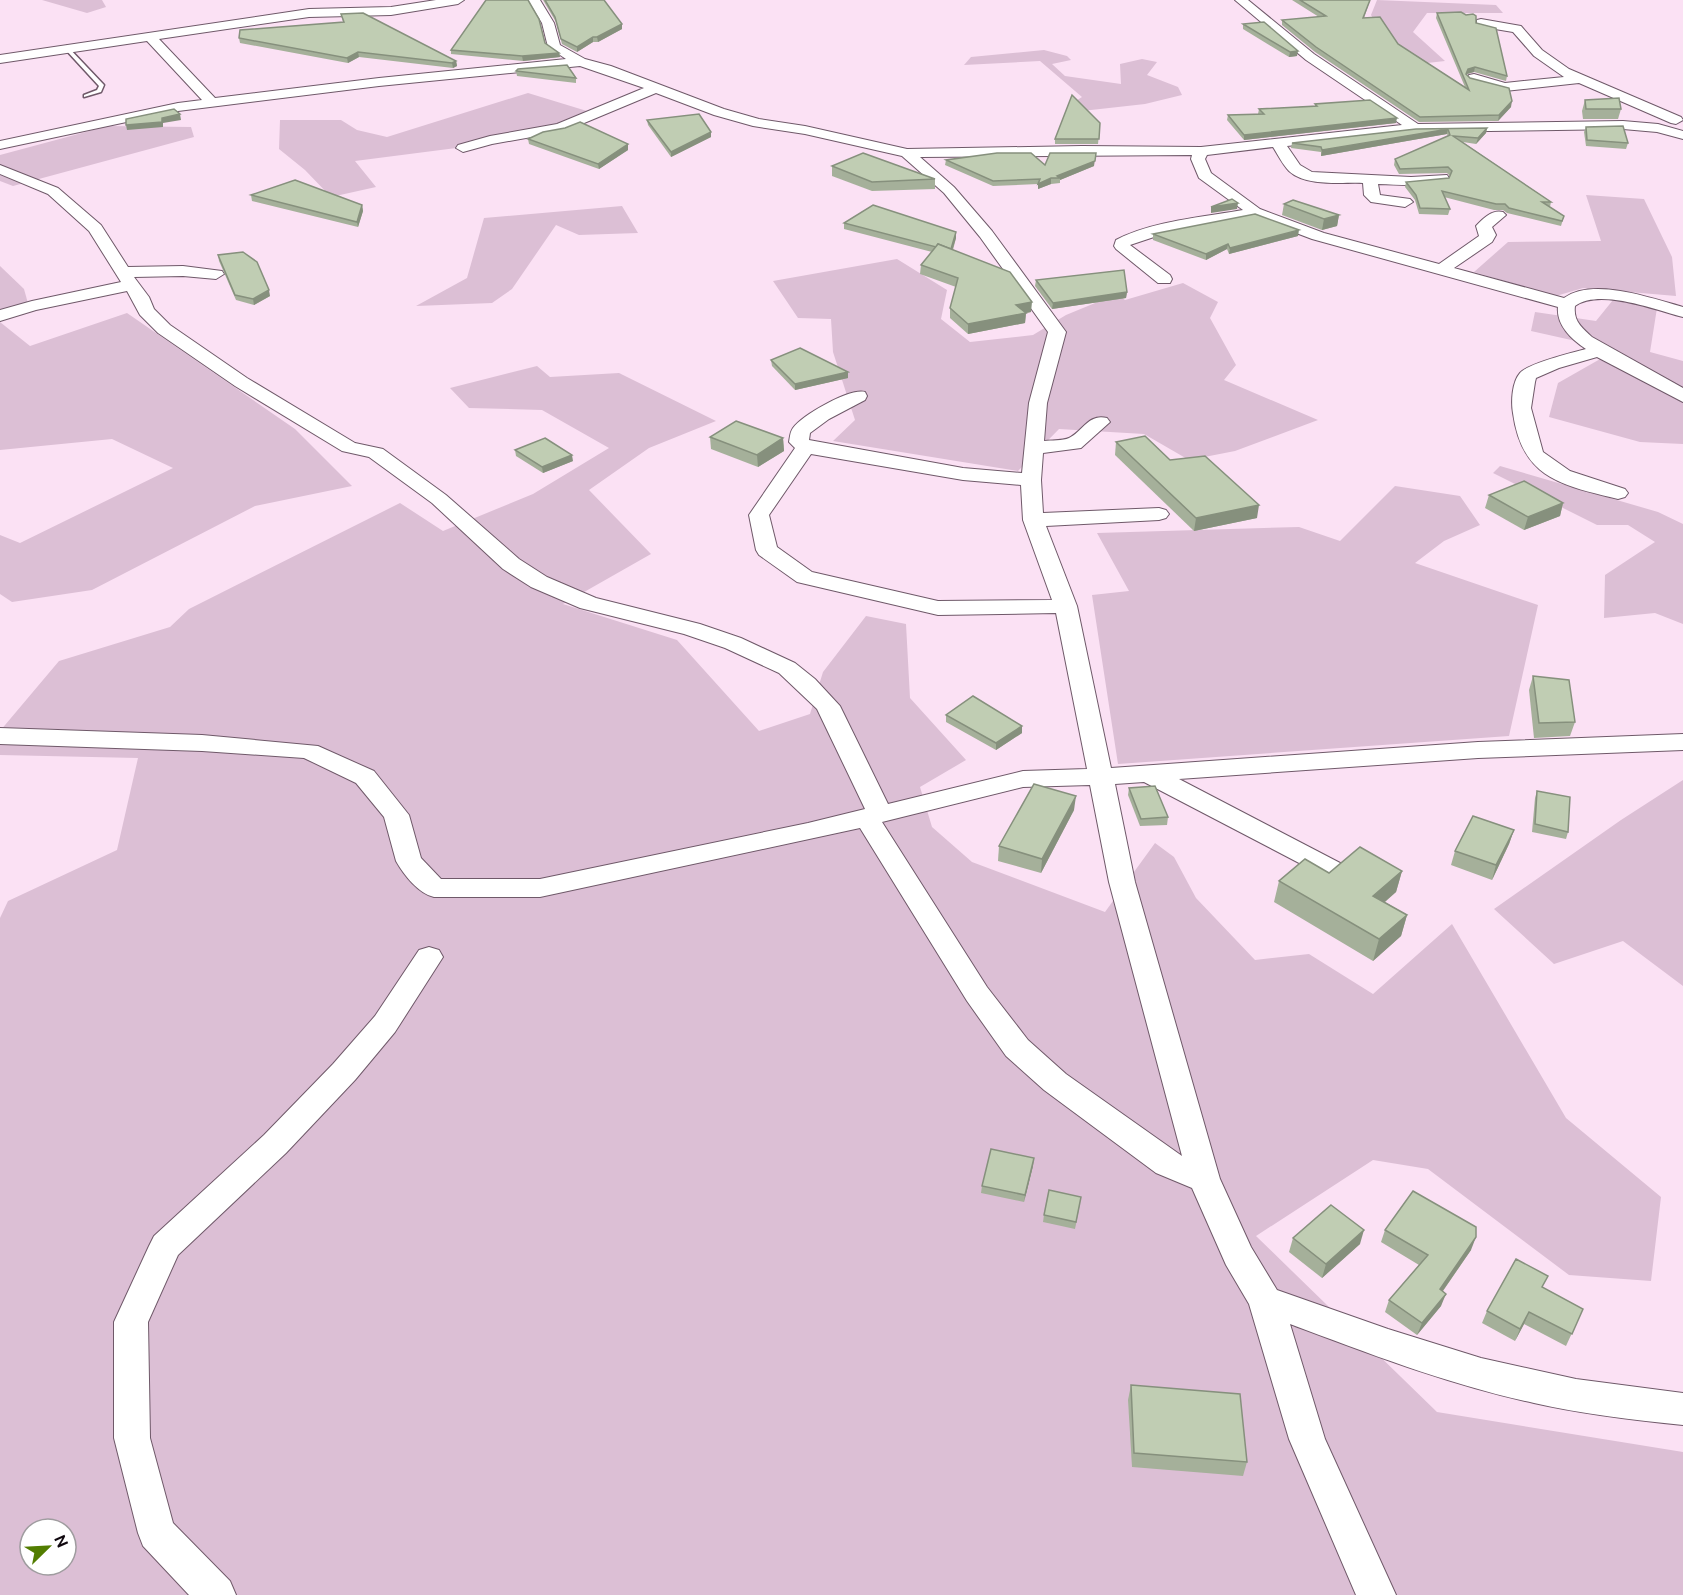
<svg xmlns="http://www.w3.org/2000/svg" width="1683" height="1595" font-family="Ubuntu,sans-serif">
	<rect width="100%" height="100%" fill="#fbe1f4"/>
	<g fill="#dcbfd5" fill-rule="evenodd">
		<polygon points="42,0 102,0 106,7 87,13"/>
		<polygon points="1377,0 1496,5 1503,13 1427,13 1413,32 1445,61 1400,66 1371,15"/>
		<polygon points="1044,50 1067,56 1071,60 1052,64 1065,76 1121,84 1120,64 1142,59 1157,62 1147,75 1178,87 1182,95 1145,104 1082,111 1071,104 1082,97 1040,61 964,65 971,57"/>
		<polygon points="528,93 600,115 464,147 355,161 376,187 331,197 305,170 279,149 280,120 341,120 357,130 387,137"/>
		<polygon points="108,126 191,127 194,137 13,186 0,181 0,155"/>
		<polygon points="1586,195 1644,199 1672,257 1676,296 1583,288 1556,296 1474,272 1508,242 1601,241"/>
		<polygon points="622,206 638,233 579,235 556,225 512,289 492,303 416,306 467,278 484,218"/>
		<polygon points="897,259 947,290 941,319 970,342 1033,335 1066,315 1117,294 1125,300 1183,283 1218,302 1210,318 1236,365 1224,380 1318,420 1235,451 1189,460 1144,434 1059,429 1018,471 833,441 855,420 833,352 831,319 798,318 773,281"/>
		<polygon points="0,266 24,289 29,307 0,319"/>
		<polygon points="1613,300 1657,308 1650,352 1683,361 1683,444 1640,442 1549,417 1558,383 1616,350 1531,331 1535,312 1596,321"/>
		<polygon points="127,313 295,429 352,486 255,506 92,590 12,602 0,594 0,535 20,543 173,468 112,439 0,450 0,322 30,346"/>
		<path d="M537,366L550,377L619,373L716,421L649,448L589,490L651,554L563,604L677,640L759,731L810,714L823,672L866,616L906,624L910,698L966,760L920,787L932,827L972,862L1105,912L1155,843L1174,857L1196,898L1255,960L1309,954L1373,994L1452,924L1566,1118L1661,1197L1651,1281L1569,1275L1428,1169L1373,1160L1256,1236L1437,1412L1683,1452V1595H0V918L8,901L117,850L138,758L0,755V731L59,661L170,627L189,609L400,503L443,531L533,494L609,448L542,410L469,408L450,388ZM30,1529H66V1565H30Z"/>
		<polygon points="1500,466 1658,512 1683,524 1683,624 1655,613 1604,618 1605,575 1655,542 1628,525 1597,525 1493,473"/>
		<polygon points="1395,486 1460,496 1480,525 1444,541 1415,563 1538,605 1509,736 1118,764 1092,595 1129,591 1097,533 1299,527 1340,541"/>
		<polygon points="1683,780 1683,986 1623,941 1554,964 1494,909 1621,820"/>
	</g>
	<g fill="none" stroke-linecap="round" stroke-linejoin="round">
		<g stroke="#6f5969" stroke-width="3">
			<polygon id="service" points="67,46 104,85 101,92 84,97 84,95 97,90 99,86 65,49"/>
		</g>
		<g stroke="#6f5969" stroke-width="2">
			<g id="minor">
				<path d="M436,0H464L458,4L391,15L309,17L159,39L215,98L379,78L566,59L548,47L542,23L528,0H540L554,23L560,45L585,59L611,66L724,109L759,119L805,126L907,149L1082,146L1201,147L1402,125L1306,60L1235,0H1248L1314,54L1418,124L1623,121L1658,124L1683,131V139L1657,132L1623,129L1415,132L1287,146L1300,165L1312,172L1411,177L1447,175L1449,178L1447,181C1425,187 1401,185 1378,184L1380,195L1410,199L1413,202L1405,207L1371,202L1364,195L1363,183C1342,182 1306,187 1289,171C1283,165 1278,155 1273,147L1207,155L1205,159L1211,173L1260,209L1324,233L1439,264L1479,236L1476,226C1483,218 1493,209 1503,212L1506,215L1492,227L1496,235L1492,242L1454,268L1564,298C1593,277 1651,298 1683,307V317C1655,310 1600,288 1575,306C1573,321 1582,328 1592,337L1683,388V402L1597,357L1559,368L1536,378L1535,382L1531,408L1543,452L1570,471L1625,489L1628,493L1625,497L1618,499C1562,485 1522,479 1513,413C1511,402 1512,382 1520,373C1529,363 1571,353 1586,349C1572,340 1556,325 1558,307L1312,239L1254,217L1157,236L1130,245L1170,275L1172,279L1170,283H1158L1116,249L1114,246L1116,240C1151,221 1204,217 1243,210L1199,178L1191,159L1192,155L920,157L954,187L992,231L1066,332L1047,403L1044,441C1051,440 1063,441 1069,438C1083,431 1089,413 1107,418L1110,422L1081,448L1043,453L1041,480L1043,513L1159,508L1166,510L1169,514L1166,518L1159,520L1046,526L1077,606L1111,768L1478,742L1683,734V750L1478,758L1179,779L1342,864L1346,870L1342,876L1333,879L1324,876L1144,782L1115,784L1135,882L1220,1179L1251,1247L1277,1290L1388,1329L1481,1358L1576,1379L1683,1393V1425C1633,1420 1583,1414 1534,1403C1450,1385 1370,1354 1290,1324L1325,1439L1396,1595H1356L1289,1439L1249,1304L1226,1265L1192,1188L1156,1173L1044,1090L1006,1056L967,1001L860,828L540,897H434C418,893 404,875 396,861L384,817L356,783L304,758L202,751L0,744V728L202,735L318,746L374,771L409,815L421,858L441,879H540L808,823L865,809L817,709L779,673L725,648L684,634L580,608L531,587L503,569L432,503L369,457L342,451L235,386L158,333L140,315L127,291L36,310L0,321V310L32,301L121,282L89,231L48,194L0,174V165L58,188L101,225L128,267L183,266L222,271L224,274L216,279L183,276L134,277L149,297L154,309L170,325L247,378L355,443L383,449L446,495L519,559L547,577L596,598L700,624L741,638L795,663L815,679L840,706L888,804L1023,771L1087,769L1056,613L938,615L797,582L759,555L756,550L749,515L795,448L789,442C790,437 790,432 793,428C803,415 849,388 865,392L867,396L865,400L829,419L810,433L809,440L963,468L1022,473L1029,403L1048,332L980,237L944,193L902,156L805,134L753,126L714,115L656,93L565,131L492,144L463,152L456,148L458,145L490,136L557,124L644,88L580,66L379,86L178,111L0,149V141L178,103L202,100L147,41L0,63V55L309,9L391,7ZM811,454L963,480L1021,485L1023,520L1052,600L938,601L812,572L777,547L769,515ZM1090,785L1109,882L1182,1156L1066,1074L1028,1040L987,987L882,822L1023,787Z"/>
				<polygon points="1481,19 1521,26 1542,50 1569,69 1681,117 1683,120 1676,124 1671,123 1579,83 1505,91 1469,81 1467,78 1469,75 1474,74 1505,83 1564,77 1534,56 1513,32 1477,26 1477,20"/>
				<polygon points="429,947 439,950 443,957 395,1032 355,1080 286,1153 178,1255 148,1322 150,1438 173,1523 230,1581 236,1595 189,1595 143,1546 138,1533 114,1438 114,1322 149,1246 154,1236 264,1135 333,1064 375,1016 419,950"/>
			</g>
		</g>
		<use href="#service" fill="#fff" fill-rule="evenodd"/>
		<use href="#minor" fill="#fff" fill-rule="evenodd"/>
	</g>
	<g fill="#a5b09a">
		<polygon points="543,0 604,0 622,24 622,29 598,42 593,42 577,52 562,44 556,22"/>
		<polygon points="1292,0 1370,0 1364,18 1398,44 1465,87 1436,18 1437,13 1476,23 1507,76 1506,81 1474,72 1467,74 1467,75 1470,78 1511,107 1498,121 1419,122 1315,52 1282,25 1282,20 1319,17"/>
		<polygon points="341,14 456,61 457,66 453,68 359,57 348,63 240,43 239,38 343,22"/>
		<polygon points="1243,24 1297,56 1289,57 1243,29"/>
		<polygon points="545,43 559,53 560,57 523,61 451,54 451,50"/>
		<polygon points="516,71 576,78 576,83 517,76"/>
		<polygon points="1585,100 1621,109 1618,119 1583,119 1582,111"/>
		<polygon points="1315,104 1396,123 1244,140 1227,120 1228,115 1258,114 1259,109 1315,106"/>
		<polygon points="647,120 711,137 671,157 648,125"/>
		<polygon points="1100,123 1098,144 1055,144 1055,139"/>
		<polygon points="1586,127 1628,143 1626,149 1586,146 1584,132"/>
		<polygon points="1487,128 1486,133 1476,144 1463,142 1551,202 1550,207 1564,216 1561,226 1507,213 1503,210 1494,210 1444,197 1450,209 1448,215 1419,214 1415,200 1405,187 1406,182 1449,178 1450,176 1447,173 1399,174 1394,165 1395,159 1448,136 1447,134 1321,156 1321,152 1291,148 1292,143 1416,129"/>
		<polygon points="528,139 628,150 599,169 529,144"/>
		<polygon points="946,160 1045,165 1094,166 1060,180 1060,183 1051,184 1038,189 1038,184 993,186 945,165"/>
		<polygon points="832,166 935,179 935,189 872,191 832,176"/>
		<polygon points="251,195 362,205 363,211 358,227 252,201"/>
		<polygon points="1284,204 1339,215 1337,226 1322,230 1282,215"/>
		<polygon points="844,223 956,238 953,250 1031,312 1026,313 1025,323 968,334 950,318 950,308 956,287 920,274 921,265 932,252 844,229"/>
		<polygon points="1153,234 1298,236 1229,254 1227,249 1206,260 1153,240"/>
		<polygon points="218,255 270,296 254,305 236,300 219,261"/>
		<polygon points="1036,280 1127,292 1126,298 1052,309 1035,286"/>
		<polygon points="771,360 848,372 848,378 795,390 772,366"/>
		<polygon points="710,437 783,438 784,451 758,467 711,449"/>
		<polygon points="1116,442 1170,460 1257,518 1194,531 1115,455"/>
		<polygon points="515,450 573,461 543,473 516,456"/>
		<polygon points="1489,495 1563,503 1560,516 1524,530 1485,508"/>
		<polygon points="1533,676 1575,722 1570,736 1534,738 1529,690"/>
		<polygon points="946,715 1022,726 1022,733 996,750 946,722"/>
		<polygon points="1129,788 1168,817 1167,825 1140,826 1128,795"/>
		<polygon points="1537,791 1568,832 1566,839 1532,832 1535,798"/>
		<polygon points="1074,810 1041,873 998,861 999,846"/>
		<polygon points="1514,830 1509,844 1492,880 1451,865 1455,851"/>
		<polygon points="1402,871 1396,892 1385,902 1407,915 1401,936 1373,961 1274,902 1279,881 1329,873"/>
		<polygon points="1033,1166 1024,1202 981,1193 982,1186"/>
		<polygon points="1080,1204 1075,1229 1043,1222 1044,1215"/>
		<polygon points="1385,1230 1471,1250 1443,1291 1441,1306 1417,1335 1385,1312 1389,1300 1419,1265 1381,1242"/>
		<polygon points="1293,1238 1360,1244 1322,1278 1289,1252"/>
		<polygon points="1543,1288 1583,1309 1566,1346 1524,1324 1515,1341 1482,1323 1487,1311"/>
		<polygon points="1131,1385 1247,1462 1243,1476 1132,1467 1128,1400"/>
	</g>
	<g fill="#86907d">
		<polygon points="622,24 622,29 598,42 597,37"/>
		<polygon points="593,37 593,42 577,52 577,47"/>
		<polygon points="1298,51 1297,56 1289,57 1290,52"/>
		<polygon points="358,52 359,57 348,63 347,58"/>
		<polygon points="559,53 560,57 523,61 522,56"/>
		<polygon points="456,61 457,66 453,68 452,63"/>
		<polygon points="1475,67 1474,72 1467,74 1465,79 1468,69"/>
		<polygon points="1512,101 1511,107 1498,121 1499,115"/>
		<polygon points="180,114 181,120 163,123 163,127 127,130 126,125"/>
		<polygon points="1397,118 1396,123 1244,140 1244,135"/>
		<polygon points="1487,128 1486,133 1476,144 1478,138"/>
		<polygon points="1448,129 1447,134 1321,156 1322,150"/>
		<polygon points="711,132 711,137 671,157 671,152"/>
		<polygon points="628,144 628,150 599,169 598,164"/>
		<polygon points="1096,153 1094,166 1060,180 1060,178 1057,176"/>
		<polygon points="1051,178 1051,184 1038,189 1038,184"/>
		<polygon points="1238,203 1237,209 1211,213 1211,207"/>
		<polygon points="362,205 363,211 358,227 357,222"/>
		<polygon points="1339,215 1337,226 1322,230 1324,219"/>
		<polygon points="1299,230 1298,236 1229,254 1230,248"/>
		<polygon points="956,232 956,238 950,257 951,251"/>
		<polygon points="1228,244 1227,249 1206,260 1206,254"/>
		<polygon points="269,290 270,296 254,305 253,299"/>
		<polygon points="1127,292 1126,298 1052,309 1053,303"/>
		<polygon points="1032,302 1031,312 1026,313 1025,323 968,334 968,324 1016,305"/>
		<polygon points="848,372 848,378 795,390 795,384"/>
		<polygon points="783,438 784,451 758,467 757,455"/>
		<polygon points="572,455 573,461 543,473 542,467"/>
		<polygon points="1563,503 1560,516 1524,530 1528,517"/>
		<polygon points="1259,505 1257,518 1194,531 1196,518"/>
		<polygon points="1022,726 1022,733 996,750 996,743"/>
		<polygon points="1076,796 1074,810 1041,873 1042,859"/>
		<polygon points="1514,830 1509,844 1492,880 1496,865"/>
		<polygon points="1402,871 1396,892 1367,917 1373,896"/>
		<polygon points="1407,915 1401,936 1373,961 1379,939"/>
		<polygon points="1034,1158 1033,1166 1024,1202 1025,1195"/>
		<polygon points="1364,1230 1360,1244 1322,1278 1326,1264"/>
		<polygon points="1476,1237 1471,1250 1435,1302 1440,1289"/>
		<polygon points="1446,1294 1441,1306 1417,1335 1422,1323"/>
		<polygon points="1529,1312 1524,1324 1515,1341 1520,1329"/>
	</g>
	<g fill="#c0cdb3" stroke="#86907d" stroke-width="1.5">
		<polygon points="486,0 528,0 539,19 545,43 559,53 522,56 451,50"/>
		<polygon points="545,0 604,0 622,24 597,37 593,37 577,47 561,39 555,17"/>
		<polygon points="1300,0 1370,0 1363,18 1380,17 1398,44 1469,90 1437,13 1461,12 1466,15 1473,14 1476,16 1476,23 1496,28 1507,76 1475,67 1468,69 1466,74 1470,78 1509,88 1512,101 1499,115 1420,117 1316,47 1282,20 1326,16"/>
		<polygon points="363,13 456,61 452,63 358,52 347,58 239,38 240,30 344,22 341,14"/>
		<polygon points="1264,22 1298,51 1290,52 1243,24"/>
		<polygon points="567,65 576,78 516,71 518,69"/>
		<polygon points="1072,95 1100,123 1099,139 1055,139"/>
		<polygon points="1619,98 1621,109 1586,109 1585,100"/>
		<polygon points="1370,100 1397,118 1244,135 1228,115 1264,114 1259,109 1317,106 1315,104"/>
		<polygon points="174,109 180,114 162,118 162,122 126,125 126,119"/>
		<polygon points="699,114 711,132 671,152 647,120"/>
		<polygon points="580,122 628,144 598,164 528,139 543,132 565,128"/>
		<polygon points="1623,126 1628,143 1587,140 1586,127"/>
		<polygon points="1487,128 1478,138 1453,136 1551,202 1542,202 1564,216 1562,221 1509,208 1505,204 1496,204 1442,191 1450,209 1420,208 1416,195 1406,182 1449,178 1452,171 1448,167 1400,169 1395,159 1450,135 1448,129 1322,150 1321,147 1292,143 1416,129"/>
		<polygon points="863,153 935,179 872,182 832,166"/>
		<polygon points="997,153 1031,153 1045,165 1050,153 1096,153 1095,161 1057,176 1060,178 1051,178 1038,184 1040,179 993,181 946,160"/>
		<polygon points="295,180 362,205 357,222 251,195"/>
		<polygon points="1232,199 1238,203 1211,207"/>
		<polygon points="1293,200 1339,215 1324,219 1284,204"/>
		<polygon points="873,205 956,232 951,249 938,244 936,247 844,223"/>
		<polygon points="1255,214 1299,230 1230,248 1228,244 1206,254 1153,234"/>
		<polygon points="938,244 1010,272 1032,302 1016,305 1026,313 968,324 950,308 958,278 921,265"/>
		<polygon points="243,252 257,262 269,290 253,299 235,295 218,255"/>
		<polygon points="1124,270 1127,292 1053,303 1036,280"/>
		<polygon points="800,348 848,372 795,384 771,360"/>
		<polygon points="736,421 783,438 757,455 710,437"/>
		<polygon points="1145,436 1170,460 1205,456 1259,505 1196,518 1116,442"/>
		<polygon points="545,438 572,455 542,467 515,450"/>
		<polygon points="1524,481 1563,503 1528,517 1489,495"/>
		<polygon points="1533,676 1569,680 1575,722 1539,723"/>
		<polygon points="973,696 1022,726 996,743 946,715"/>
		<polygon points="1034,784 1076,796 1042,859 999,846"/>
		<polygon points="1155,786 1168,817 1141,819 1129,788"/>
		<polygon points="1537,791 1570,797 1568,832 1535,824"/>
		<polygon points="1473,816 1514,830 1496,865 1455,851"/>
		<polygon points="1360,847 1402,871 1373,896 1407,915 1379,939 1279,881 1305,859 1329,873"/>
		<polygon points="991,1149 1034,1158 1025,1195 982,1186"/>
		<polygon points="1049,1190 1081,1197 1076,1222 1044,1215"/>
		<polygon points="1413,1191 1476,1227 1476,1237 1440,1289 1446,1294 1422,1323 1389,1300 1428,1255 1385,1230"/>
		<polygon points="1331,1205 1364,1230 1326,1264 1293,1238"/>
		<polygon points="1516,1259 1548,1276 1542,1287 1583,1309 1572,1334 1529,1312 1520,1329 1487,1311"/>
		<polygon points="1131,1385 1240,1394 1247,1462 1134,1453"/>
	</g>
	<g transform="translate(48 1547) rotate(66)"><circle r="28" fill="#ffffff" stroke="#9f9c9f" stroke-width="1.5"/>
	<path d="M0-4.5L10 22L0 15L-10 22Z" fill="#527d00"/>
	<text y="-9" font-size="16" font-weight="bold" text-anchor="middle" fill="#10080f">N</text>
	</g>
</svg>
